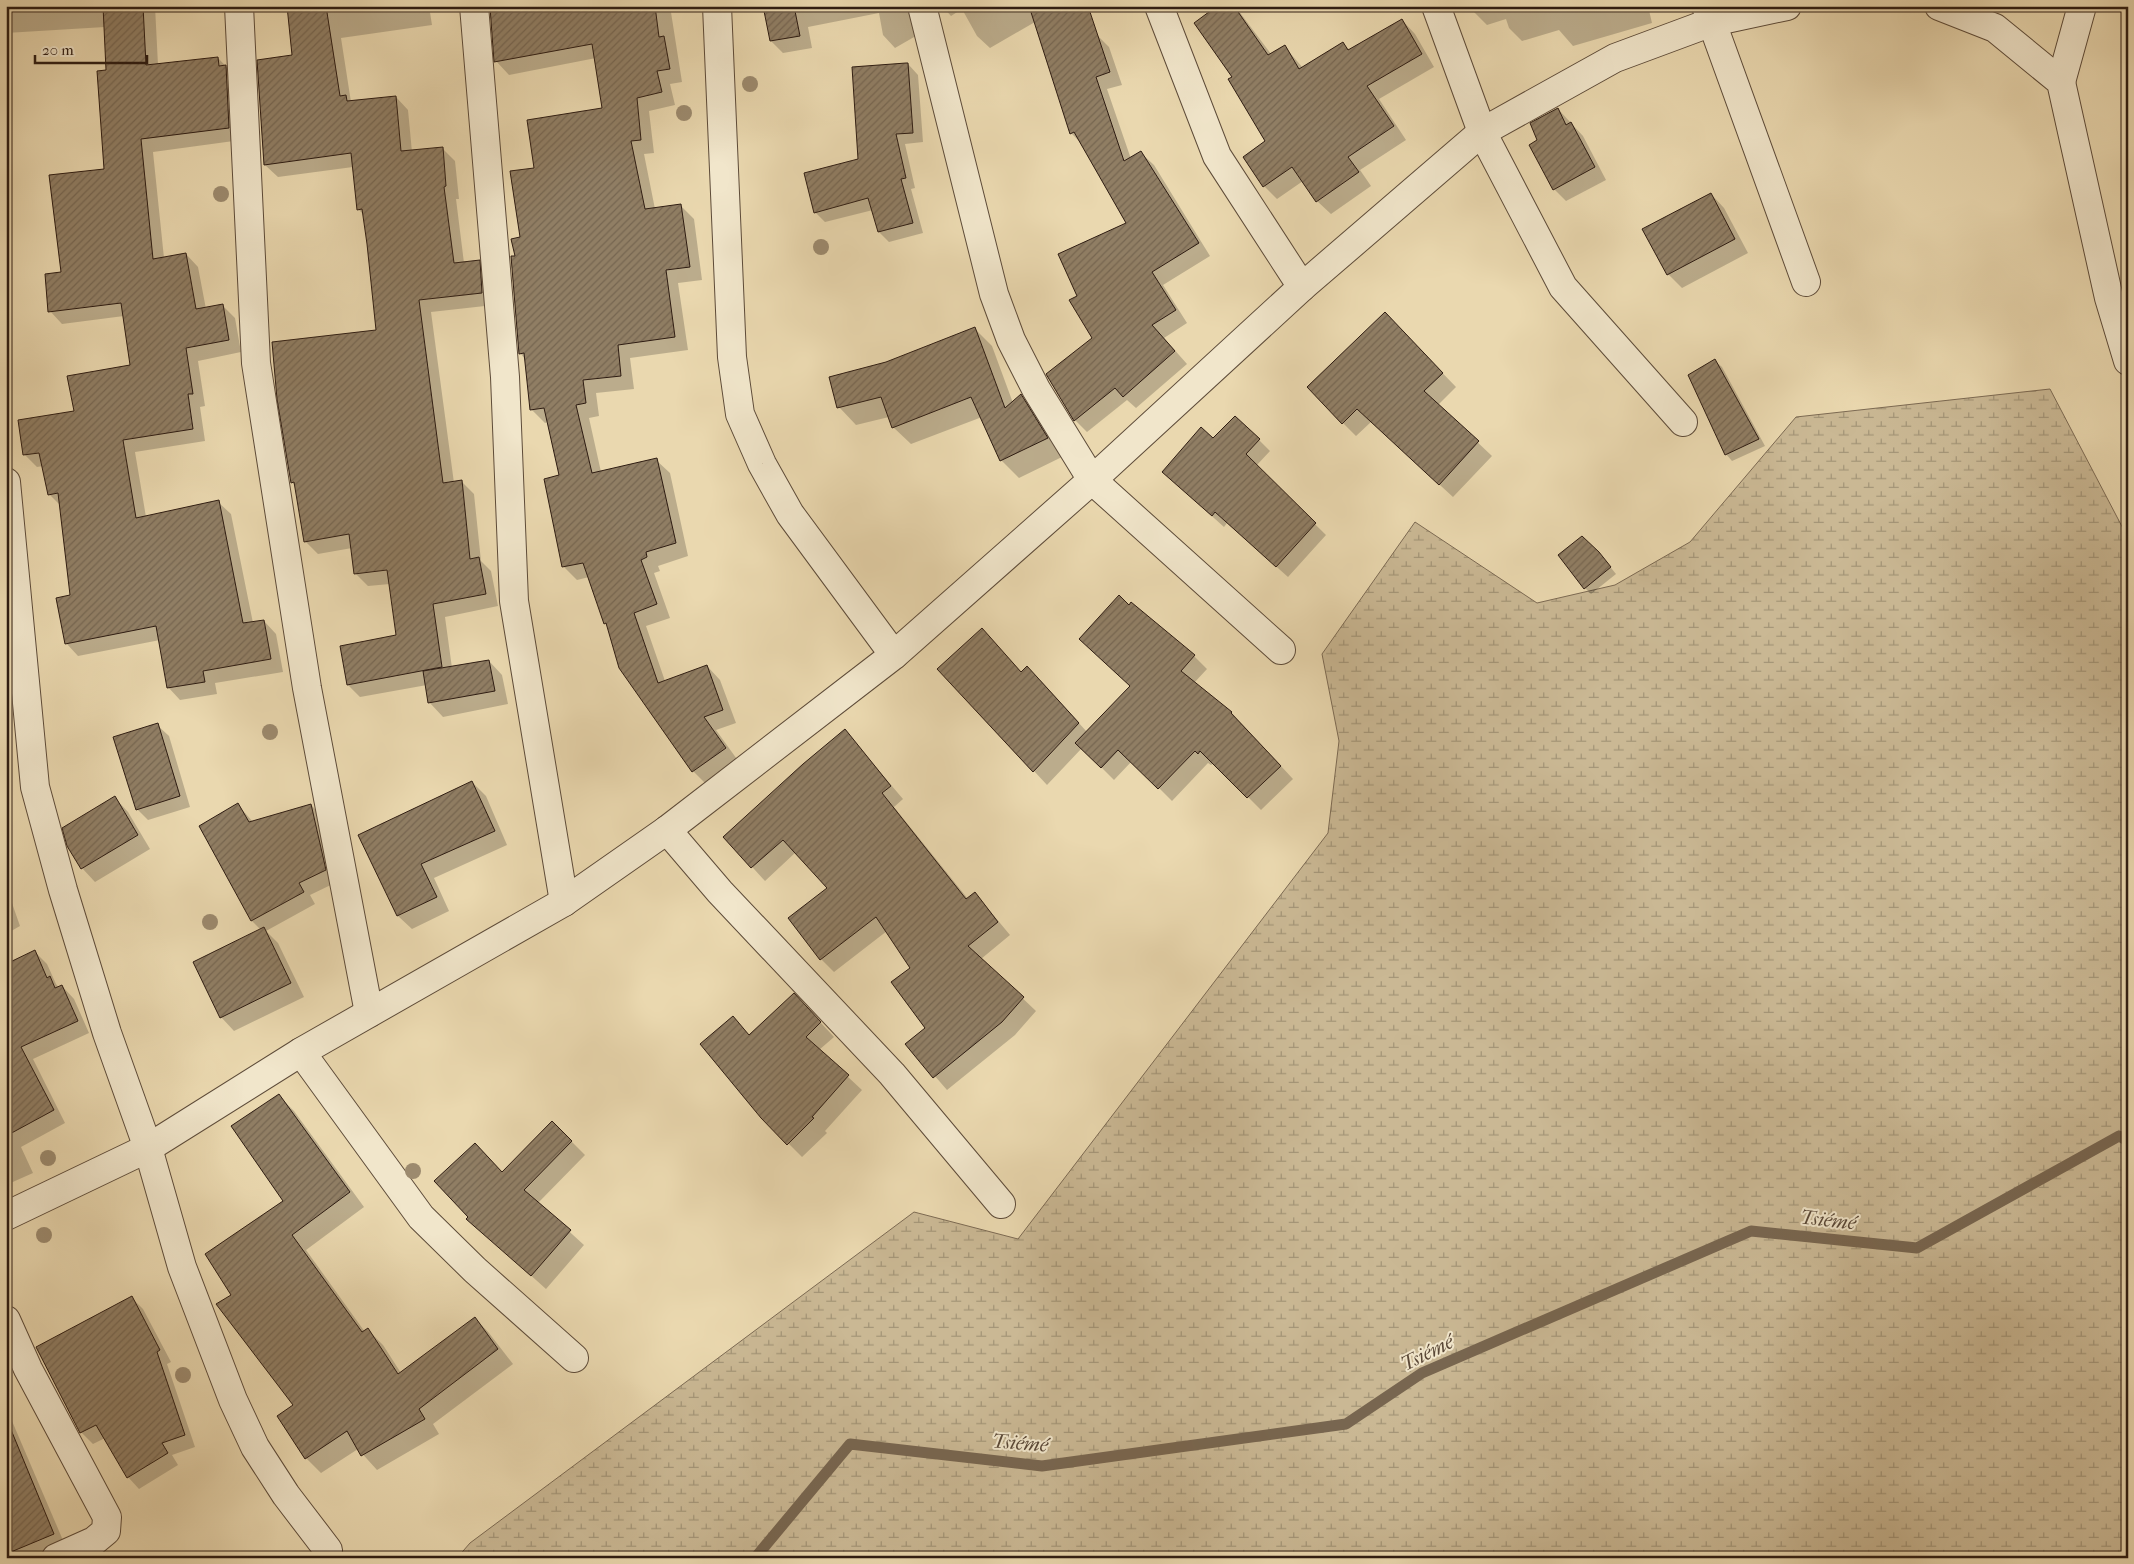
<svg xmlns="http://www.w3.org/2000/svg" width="2134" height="1564" font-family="'IM FELL French Canon',serif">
	<defs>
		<pattern id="wetland-marsh" width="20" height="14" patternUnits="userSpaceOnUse" patternTransform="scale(1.25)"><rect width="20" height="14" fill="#cab894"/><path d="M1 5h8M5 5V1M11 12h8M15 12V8" fill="none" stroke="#a49577"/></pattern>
		<pattern id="building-hatch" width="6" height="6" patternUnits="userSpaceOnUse" patternTransform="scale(1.25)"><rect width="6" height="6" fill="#907e64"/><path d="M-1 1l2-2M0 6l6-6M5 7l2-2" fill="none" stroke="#766651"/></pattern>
	</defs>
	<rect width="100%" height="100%" fill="#ead8af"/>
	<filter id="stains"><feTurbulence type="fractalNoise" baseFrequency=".004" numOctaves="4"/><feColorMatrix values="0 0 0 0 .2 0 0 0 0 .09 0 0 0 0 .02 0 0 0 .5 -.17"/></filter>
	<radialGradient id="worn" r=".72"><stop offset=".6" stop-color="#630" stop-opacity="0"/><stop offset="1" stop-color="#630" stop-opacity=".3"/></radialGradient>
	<polygon fill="url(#wetland-marsh)" stroke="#7c6a53" points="2050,389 2128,538 2128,1558 457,1558 470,1543 914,1212 1018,1239 1328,833 1339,741 1322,654 1415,522 1537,603 1615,585 1690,542 1796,417"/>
	<g fill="#0003">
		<polygon points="6,6 155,6 158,65 218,58 238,79 241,140 153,152 164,258 186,254 198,267 206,309 222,305 235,318 241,352 198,361 205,406 200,407 205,441 135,452 146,517 218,502 231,514 253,623 264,621 276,634 283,672 215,683 217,694 180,700 168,687 160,640 78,656 66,643 72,596 61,506 49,494 43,466 37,467 24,454 131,366 124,316 62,324 50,311 62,274 105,171 107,71 105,27 6,33"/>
		<polygon points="288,6 429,6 432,25 341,38 351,102 396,97 408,110 412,152 442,148 455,161 459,199 456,199 464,263 479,261 492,274 494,305 431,312 454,483 462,482 474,494 481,561 491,571 498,606 445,617 452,668 489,661 502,675 508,704 443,717 430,703 427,685 360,697 348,685 398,636 390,584 368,586 356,574 352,548 318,554 305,541 296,487 292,482 378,331 364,215 358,209 353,167 278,177 265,165 294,56"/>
		<polygon points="503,6 670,6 682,82 670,84 675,105 649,111 654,153 644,154 655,209 681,206 694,219 702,280 678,283 688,350 630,358 634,389 596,393 599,416 589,418 601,472 656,460 670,473 688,556 658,566 660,571 654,573 670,618 646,626 665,681 707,666 720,680 736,723 716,730 739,762 706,784 693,771 605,623 589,577 577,580 564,567 560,476 548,422 545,423 531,409 525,359 520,353 516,257 535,169 603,109 596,58 509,75 496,61"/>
		<polygon points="765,6 925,6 921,33 895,48 883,35 879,13 808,27 812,48 783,53 771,41"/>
		<polygon points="942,6 1081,6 1096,34 1109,47 1122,85 1107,89 1131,159 1141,153 1154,165 1210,256 1163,285 1187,323 1164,338 1187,364 1136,408 1127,400 1087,432 1075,420 1048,375 1093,338 1078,296 1128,224 1083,145 1071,133 1035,22 990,48 977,36 962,9 951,16"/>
		<polygon points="1219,6 1235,6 1271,54 1284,46 1303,68 1342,43 1350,50 1402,20 1415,34 1434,67 1379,99 1406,140 1360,170 1371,186 1331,214 1317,201 1303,181 1277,199 1264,186 1267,141 1234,77"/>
		<polygon points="1472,6 1648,6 1652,23 1573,46 1559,30 1522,41 1509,28 1506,19 1487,25 1474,12"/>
		<polygon points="908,64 918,75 923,142 905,144 915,188 911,189 923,233 889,242 879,232 873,210 825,222 815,212 860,160"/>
		<polygon points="1558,109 1583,136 1606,180 1566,201 1554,189 1539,141"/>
		<polygon points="1711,194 1724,208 1748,253 1682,288 1668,274"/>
		<polygon points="1398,327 1456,387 1438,405 1492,456 1453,497 1371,422 1356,436 1343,423"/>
		<polygon points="975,329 992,346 1013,403 1021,396 1039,414 1064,456 1019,478 1001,460 982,417 911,444 893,427 889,417 856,425 839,407"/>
		<polygon points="1715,361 1722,367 1765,446 1732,461 1726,454"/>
		<polygon points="1259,440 1270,451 1256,466 1326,535 1288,577 1227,523 1224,527 1175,483"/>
		<polygon points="1598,552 1616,574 1591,594 1585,588"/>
		<polygon points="1194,656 1207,669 1194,683 1231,712 1293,779 1261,810 1214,763 1211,765 1208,763 1172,801 1132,761 1114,780 1082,748 1047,785 1034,771 1021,673 1041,681 1087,732"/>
		<polygon points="157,725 169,736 190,807 148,820 137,809"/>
		<polygon points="845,731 903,799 894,807 968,899 975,893 1010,935 981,959 1036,1011 1015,1035 947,1090 907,1044 927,1028 911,968 887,931 834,972 821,959 829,888 796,852 765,881 725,837"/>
		<polygon points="472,782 486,796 507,845 434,878 449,911 412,929 398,916 360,835"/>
		<polygon points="115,798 128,812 150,849 95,882 82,868"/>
		<polygon points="238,805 253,822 311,805 323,817 337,882 310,895 315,904 266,931 278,943 304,997 234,1031 221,1017 261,930 252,921"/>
		<polygon points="6,886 20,926 6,934"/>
		<polygon points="35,952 47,964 56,984 59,988 62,986 74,999 89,1033 33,1059 65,1123 21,1147 33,1173 6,1185 6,965"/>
		<polygon points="808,1009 834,1037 819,1050 862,1090 825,1131 827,1133 802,1157 762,1117 733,1018 750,1036"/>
		<polygon points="279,1096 294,1111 364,1207 306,1250 365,1332 368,1330 383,1345 401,1373 475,1318 489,1333 513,1364 433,1424 439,1434 377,1470 358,1449 321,1473 306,1458 295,1406 233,1295 285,1202"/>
		<polygon points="552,1122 585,1155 538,1203 584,1245 546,1289 468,1219 502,1173"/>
		<polygon points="132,1298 143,1309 171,1362 167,1364 195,1447 172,1455 178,1465 139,1489 128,1477 105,1438 93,1444 81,1432"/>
		<polygon points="6,1407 65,1545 35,1558 14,1558 6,1546"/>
	</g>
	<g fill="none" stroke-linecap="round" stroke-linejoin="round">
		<polyline stroke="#786650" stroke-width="11" points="755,1558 850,1444 1042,1466 1346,1424 1422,1373 1751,1231 1917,1248 2119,1136 2128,1141"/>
	</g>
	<g fill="url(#building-hatch)" stroke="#2e1c12">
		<polygon points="103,6 143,6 146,65 218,57 219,66 226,65 229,128 141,139 153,259 186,253 196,309 223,304 229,340 186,348 193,394 188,394 193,429 123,440 136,518 219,500 243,623 264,620 271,659 203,671 205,682 167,688 156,626 65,644 56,598 70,595 58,493 48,495 39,453 23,455 18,420 74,411 67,376 130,365 121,303 48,312 45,274 61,272 49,175 104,169 97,71 106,70"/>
		<polygon points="287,6 326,6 340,96 346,95 347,101 396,96 401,151 443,147 446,186 444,187 454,263 480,260 482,293 419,300 443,483 462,480 470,559 479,557 486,594 433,604 442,667 347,685 340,646 396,635 387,570 354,574 349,534 304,542 294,482 291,483 277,399 272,342 376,330 367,244 362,209 357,210 351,153 264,165 257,60 292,55"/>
		<polygon points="496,6 655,6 659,37 664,36 670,69 657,71 662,92 637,98 641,140 631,141 645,209 681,204 690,267 666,270 675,337 618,345 621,376 583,380 586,403 576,405 592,473 657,458 676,543 646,552 647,557 641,560 657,604 634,613 658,683 707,665 723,710 704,717 726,748 692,772 619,668 606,623 604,624 583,563 562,567 544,479 559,475 544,408 530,410 524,353 519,354 511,256 515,256 511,239 520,237 510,171 534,168 527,120 602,108 592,44 494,62 490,7"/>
		<polygon points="763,6 794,6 800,36 770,41"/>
		<polygon points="1029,6 1088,6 1110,72 1096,77 1124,161 1141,151 1199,243 1152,272 1176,310 1152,325 1175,351 1123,397 1115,388 1074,421 1046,374 1092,338 1069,300 1077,296 1058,254 1126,223 1074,132 1070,134"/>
		<polygon points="1217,6 1234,6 1268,55 1285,45 1299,69 1343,42 1348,50 1402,19 1422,54 1367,86 1394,126 1348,157 1359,172 1316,202 1292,167 1263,187 1243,157 1265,141 1228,79 1232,77 1194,23"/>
		<polygon points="906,63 908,63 913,133 896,134 906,178 901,179 913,223 878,232 868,198 814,213 804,173 858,159 852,67"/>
		<polygon points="1558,108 1566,125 1571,122 1595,167 1553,190 1529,145 1537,140 1530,123"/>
		<polygon points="1711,193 1735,239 1667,275 1642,229"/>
		<polygon points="1385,312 1443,373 1424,391 1479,441 1439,485 1357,409 1342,424 1307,387"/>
		<polygon points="975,327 1005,408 1021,394 1048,438 1000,461 971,397 892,428 881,397 837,408 829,377 886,362"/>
		<polygon points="1715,359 1759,439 1725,455 1688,375"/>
		<polygon points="1235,416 1260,439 1246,454 1316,523 1276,567 1215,512 1212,516 1162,472 1201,427 1213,438"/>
		<polygon points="1582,536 1599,552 1611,567 1584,589 1558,555"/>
		<polygon points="1119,595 1129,605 1131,602 1195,655 1181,671 1232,712 1231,713 1281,766 1247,798 1200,751 1198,754 1195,751 1158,789 1118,750 1101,768 1075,743 1130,686 1079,639"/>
		<polygon points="982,628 1021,672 1027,666 1079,723 1033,772 937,669"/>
		<polygon points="489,660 495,691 428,703 423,671"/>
		<polygon points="158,723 180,796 136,810 113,737"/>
		<polygon points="845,729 891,786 882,793 966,899 975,892 998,922 968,946 1024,997 1002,1022 933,1078 905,1044 925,1028 891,982 910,968 876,917 820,960 788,918 827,888 783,840 751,868 723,837 803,764"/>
		<polygon points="472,781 495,831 421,864 437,897 397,916 358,835"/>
		<polygon points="115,796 138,835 81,869 67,846 62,828"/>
		<polygon points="238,803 249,822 311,804 326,870 299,883 304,892 251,921 199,826"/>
		<polygon points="264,927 291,983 220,1018 193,962"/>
		<polygon points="35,950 47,978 50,976 55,988 62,985 78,1021 21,1047 54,1110 6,1136 6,964"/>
		<polygon points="794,993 821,1022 806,1037 849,1075 812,1117 814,1118 787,1145 761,1118 700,1044 733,1016 749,1035"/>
		<polygon points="279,1094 350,1192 292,1235 362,1332 368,1328 398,1374 475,1317 498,1349 419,1409 425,1419 361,1456 347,1431 305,1459 277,1416 293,1405 216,1304 231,1295 205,1254 283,1201 231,1126"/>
		<polygon points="552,1121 572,1141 524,1190 571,1230 531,1276 466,1219 468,1217 434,1181 475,1143 502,1172"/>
		<polygon points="132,1296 160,1350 157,1352 185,1435 162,1443 168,1453 127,1478 96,1425 80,1433 36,1347"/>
		<polygon points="7,1420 54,1534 6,1554 6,1421"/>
	</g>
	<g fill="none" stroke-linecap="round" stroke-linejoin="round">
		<g stroke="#5d4b39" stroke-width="30">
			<g id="minor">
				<polyline points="239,6 256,363 307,688 369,1013"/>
				<polyline points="474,6 505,377 514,601 564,902"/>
				<polyline points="717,6 732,357 740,414 762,464 790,514 894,655"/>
				<polyline points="922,6 994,294 1011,340 1036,389 1092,480 1281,650"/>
				<polyline points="1159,6 1217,156 1302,287"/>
				<polyline points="1436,6 1482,132 1563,287 1683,422"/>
				<polyline points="1706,6 1806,282"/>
				<polyline points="1939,6 1995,28 2061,82 2109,298 2128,361"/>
				<polyline points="2061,82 2082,6"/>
				<polyline points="6,482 35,787 63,890 107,1033 148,1148 182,1267 233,1400 255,1447 286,1495 328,1550"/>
				<polyline points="667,830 720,892 892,1074 1001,1204"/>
				<polyline points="301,1052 421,1217 475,1270 574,1358"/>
				<polyline points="6,1216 148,1148 301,1052 564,902 667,830 894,655 1092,480 1302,287 1482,132 1615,58 1712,22 1787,6"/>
				<polyline points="6,1320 28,1369 107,1517 106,1531 94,1541 56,1558"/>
			</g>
		</g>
		<use href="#minor" stroke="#f1e6cb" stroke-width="28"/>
	</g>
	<g fill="#9c8a6e">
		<circle cx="750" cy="84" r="8"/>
		<circle cx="684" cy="113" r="8"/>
		<circle cx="221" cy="194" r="8"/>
		<circle cx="821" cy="247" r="8"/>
		<circle cx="270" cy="732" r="8"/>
		<circle cx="210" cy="922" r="8"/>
		<circle cx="48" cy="1158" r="8"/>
		<circle cx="413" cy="1171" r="8"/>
		<circle cx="44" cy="1235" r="8"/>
		<circle cx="183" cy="1375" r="8"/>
	</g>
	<g text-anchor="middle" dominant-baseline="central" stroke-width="4" stroke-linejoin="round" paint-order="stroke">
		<g font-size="20" font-style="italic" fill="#594736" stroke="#f1e6cb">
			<text transform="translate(1828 1220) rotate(6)">Tsiémé</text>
			<text transform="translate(1427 1353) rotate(-27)">Tsiémé</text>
			<text transform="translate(1020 1443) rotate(4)">Tsiémé</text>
		</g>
	</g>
	<rect width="2134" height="1564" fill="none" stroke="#ead8af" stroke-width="25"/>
	<rect x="8" y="8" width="2119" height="1549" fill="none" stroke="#2e1c12" stroke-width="2.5"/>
	<rect x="12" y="12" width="2109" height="1539" fill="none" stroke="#2e1c12"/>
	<path d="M35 55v8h112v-8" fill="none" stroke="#2e1c12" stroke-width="2.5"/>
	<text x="42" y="55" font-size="15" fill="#2e1c12" stroke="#f1e6cb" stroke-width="4" paint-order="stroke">20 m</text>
	<rect width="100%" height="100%" filter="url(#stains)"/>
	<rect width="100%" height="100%" fill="url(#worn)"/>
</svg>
